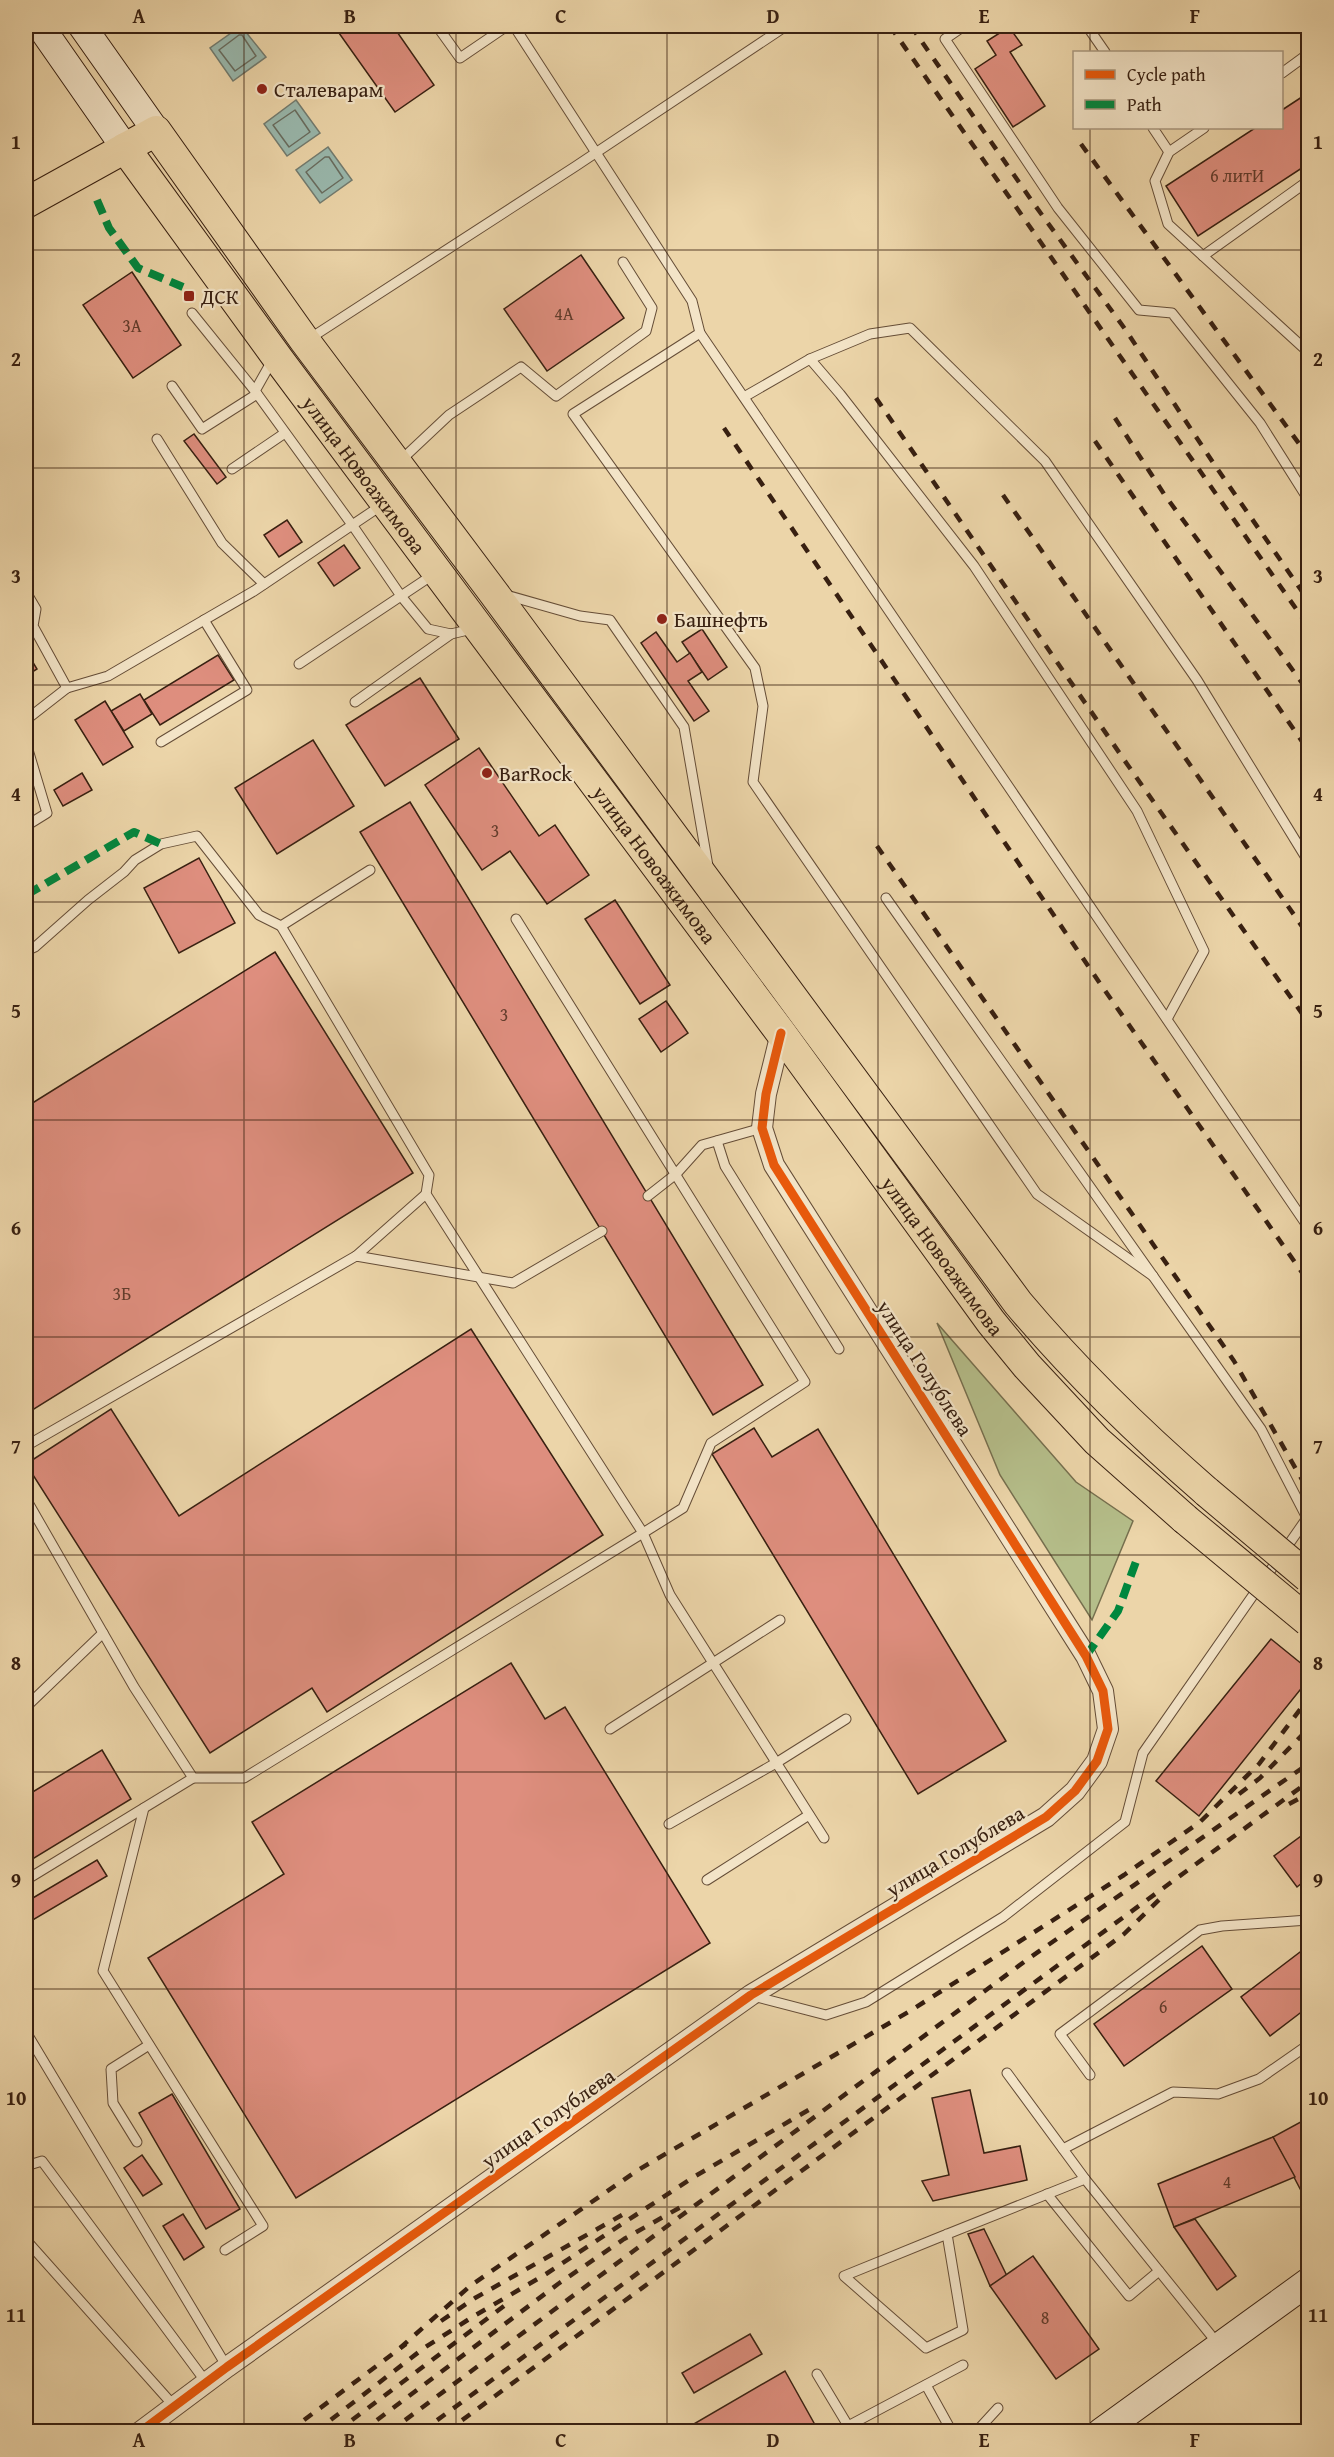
<svg xmlns="http://www.w3.org/2000/svg" width="1334" height="2457" font-family="'Gentium Book Plus',serif">
	<rect width="100%" height="100%" fill="#ecd5a9"/>
	<filter id="stains"><feTurbulence type="fractalNoise" baseFrequency=".00333" numOctaves="4"/><feColorMatrix values="0 0 0 0 .2 0 0 0 0 .09 0 0 0 0 .02 0 0 0 .5 -.17"/></filter>
	<radialGradient id="worn" r=".72"><stop offset=".6" stop-color="#630" stop-opacity="0"/><stop offset="1" stop-color="#630" stop-opacity=".3"/></radialGradient>
	<polygon fill="#b5be8a" stroke="#766f4e" stroke-width="1.5" points="937,1323 1076,1482 1133,1521 1092,1620 1000,1475"/>
	<g fill="#99b8ad" stroke="#727b6f" stroke-width="1.5">
		<polygon points="241,26 266,57 233,81 210,48"/>
		<polygon points="296,100 320,133 287,156 264,124"/>
		<polygon points="328,147 352,180 320,203 296,170"/>
	</g>
	<g fill="none" stroke-linecap="round" stroke-linejoin="round">
		<g stroke="#686c5f" stroke-width="1.5">
			<polygon points="239,35 242,35 256,56 235,71 219,50"/>
			<polygon points="295,110 310,132 289,147 273,125"/>
			<polygon points="325,157 329,157 343,178 322,193 306,172"/>
		</g>
	</g>
	<g fill="#de8e7e" stroke="#382011" stroke-width="1.5">
		<polygon points="334,26 393,26 434,85 395,112"/>
		<polygon points="1009,27 1022,45 1010,52 1045,106 1013,127 975,69 996,55 987,41"/>
		<polygon points="1308,93 1308,164 1198,236 1166,186 1255,128 1282,128 1282,110"/>
		<polygon points="581,255 624,318 547,371 504,309"/>
		<polygon points="132,272 181,345 133,378 83,305"/>
		<polygon points="194,434 226,477 217,484 184,441"/>
		<polygon points="287,520 302,542 279,557 264,535"/>
		<polygon points="344,545 360,568 334,586 318,563"/>
		<polygon points="702,629 727,667 708,680 682,642"/>
		<polygon points="656,632 677,662 690,653 702,672 688,681 709,711 694,721 641,643"/>
		<polygon points="26,651 37,669 26,676"/>
		<polygon points="218,655 234,680 160,725 144,700"/>
		<polygon points="420,678 459,739 385,786 346,725"/>
		<polygon points="140,694 152,714 124,731 111,711"/>
		<polygon points="105,701 133,747 103,765 75,720"/>
		<polygon points="313,740 354,806 277,854 235,788"/>
		<polygon points="479,748 539,836 555,825 589,875 547,904 510,851 482,870 425,785"/>
		<polygon points="82,773 92,790 63,806 54,790"/>
		<polygon points="410,802 763,1385 713,1415 360,832"/>
		<polygon points="199,858 235,923 179,953 144,888"/>
		<polygon points="615,900 670,985 640,1004 585,919"/>
		<polygon points="275,952 413,1173 26,1414 26,1107"/>
		<polygon points="666,1001 688,1033 661,1052 639,1019"/>
		<polygon points="471,1329 603,1535 327,1712 312,1688 210,1753 26,1464 111,1409 179,1516"/>
		<polygon points="754,1428 772,1457 818,1429 1006,1741 918,1794 712,1454"/>
		<polygon points="1271,1639 1308,1669 1308,1680 1199,1816 1156,1781"/>
		<polygon points="511,1663 545,1719 565,1707 710,1943 296,2198 148,1958 284,1874 252,1822"/>
		<polygon points="102,1750 131,1799 26,1863 26,1796"/>
		<polygon points="1308,1831 1308,1878 1297,1887 1274,1856"/>
		<polygon points="97,1860 107,1876 26,1924 26,1902"/>
		<polygon points="1202,1946 1232,1989 1124,2066 1094,2024"/>
		<polygon points="1308,1946 1308,2007 1270,2036 1241,1997"/>
		<polygon points="970,2090 984,2153 1020,2146 1027,2180 933,2201 922,2181 949,2175 932,2098"/>
		<polygon points="172,2094 240,2209 206,2229 139,2113"/>
		<polygon points="1308,2118 1308,2204 1273,2137"/>
		<polygon points="1273,2137 1295,2177 1174,2227 1158,2184"/>
		<polygon points="142,2155 162,2184 143,2196 124,2168"/>
		<polygon points="183,2214 204,2247 184,2260 163,2226"/>
		<polygon points="1195,2219 1236,2276 1217,2290 1174,2227"/>
		<polygon points="984,2229 1007,2276 990,2286 968,2234"/>
		<polygon points="1033,2256 1099,2349 1056,2379 990,2286"/>
		<polygon points="750,2334 762,2354 694,2393 682,2373"/>
		<polygon points="785,2371 819,2432 680,2432"/>
	</g>
	<g fill="none" stroke-linecap="round" stroke-linejoin="round">
		<g stroke="#654d37" stroke-width="11">
			<g id="lane">
				<polyline points="437,26 460,58 507,26"/>
				<polyline points="514,26 692,301 700,333 573,414 755,668 763,706 753,782 1037,1194 1153,1276"/>
				<polyline points="964,26 945,39 1058,208 1139,310 1172,313 1260,423 1308,499"/>
				<polyline points="1087,26 1105,52"/>
				<polyline points="1282,73 1308,54"/>
				<polyline points="1153,128 1169,152"/>
				<polyline points="1204,128 1169,152 1155,181 1168,224 1308,352"/>
				<polyline points="1203,256 1308,181"/>
				<polyline points="192,313 255,391"/>
				<polyline points="700,333 1308,1227"/>
				<polyline points="309,339 576,166 786,26"/>
				<polyline points="273,359 255,391 353,526 401,596 428,629 451,634 472,629"/>
				<polyline points="810,359 840,394 974,566 1137,811 1204,951 1167,1019"/>
				<polyline points="172,386 202,429 257,394"/>
				<polyline points="744,397 810,359 870,334 910,328 1045,461 1197,680 1308,861"/>
				<polyline points="157,439 222,543 264,584"/>
				<polyline points="399,462 449,415 521,367 556,396 646,331 652,308 623,262"/>
				<polyline points="232,469 285,433"/>
				<polyline points="26,592 36,609 33,626 67,688"/>
				<polyline points="506,595 580,616 610,620 684,727 708,866"/>
				<polyline points="299,664 434,574"/>
				<polyline points="355,702 451,634"/>
				<polyline points="26,720 67,688 108,676 254,591 382,505"/>
				<polyline points="161,742 247,690 204,620"/>
				<polyline points="26,743 47,813 26,826"/>
				<polyline points="516,919 805,1382 711,1443 683,1508 643,1533 670,1595 824,1838"/>
				<polyline points="26,951 35,947 88,900 124,872 135,860 161,844 197,836 259,915 281,926 370,870"/>
				<polyline points="717,1141 725,1166 839,1349"/>
				<polyline points="648,1196 676,1174 702,1145 762,1128"/>
				<polyline points="356,1256 426,1194"/>
				<polyline points="26,1446 356,1256 513,1283 602,1231"/>
				<polyline points="26,1499 134,1687 193,1778 244,1778 643,1533 426,1194 429,1175 281,926"/>
				<polyline points="26,1707 103,1633"/>
				<polyline points="610,1729 780,1620"/>
				<polyline points="144,1808 103,1971 263,2226 225,2250"/>
				<polyline points="669,1824 776,1763 846,1719"/>
				<polyline points="26,1880 193,1778"/>
				<polyline points="707,1880 809,1815"/>
				<polyline points="753,1996 826,2015 866,2002 1003,1917 1125,1822 1143,1753 1307,1518 1261,1429 886,898"/>
				<polyline points="26,2032 227,2367"/>
				<polyline points="1007,2073 1085,2179"/>
				<polyline points="1090,2075 1060,2034 1200,1930 1222,1926 1308,1920"/>
				<polyline points="137,2142 113,2103 111,2069 149,2045"/>
				<polyline points="1063,2149 1173,2092 1218,2094 1259,2079 1308,2045"/>
				<polyline points="26,2166 42,2161 206,2382"/>
				<polyline points="1047,2194 1129,2296 1159,2271"/>
				<path d="M947,2234L963,2330L926,2348L844,2276C924,2243 1005,2211 1085,2179L1218,2344"/>
				<polyline points="26,2240 174,2406"/>
				<polyline points="817,2374 850,2429"/>
				<polyline points="926,2385 952,2432"/>
				<polyline points="848,2426 963,2365"/>
				<polyline points="976,2432 998,2408"/>
			</g>
		</g>
		<g stroke="#654d37" stroke-width="22">
			<polyline id="street" points="140,2432 227,2367 751,1995 1046,1817 1075,1791 1097,1761 1108,1729 1103,1691 1086,1656 774,1165 762,1128 766,1094 781,1033"/>
		</g>
		<g stroke="#382011" stroke-width="29">
			<g id="secondary">
				<polyline points="40,26 125,148"/>
				<polyline points="82,26 156,131"/>
				<polyline points="1101,2432 1308,2282"/>
			</g>
		</g>
		<g stroke="#382011" stroke-width="32">
			<g id="primary">
				<path id="s1" d="M125,148L279,360L781,1033L991,1322L1027,1366L1097,1441L1185,1519"/>
				<path d="M26,203L156,131L305,341L493,592L1018,1303C1076,1372 1139,1433 1207,1492"/>
			</g>
		</g>
		<use href="#lane" stroke="#f3e4c7" stroke-width="9"/>
		<use href="#street" stroke="#f3e4c7" stroke-width="20"/>
		<use href="#secondary" stroke="#f3e4c7" stroke-width="27"/>
		<use href="#primary" stroke="#ecd5a9" stroke-width="30"/>
		<g stroke="#382011" stroke-width="4.5" stroke-dasharray="10 10" stroke-linecap="butt">
			<polyline points="890,26 1308,626"/>
			<polyline points="911,26 1034,204 1125,329 1214,464 1308,600"/>
			<polyline points="1081,144 1308,456"/>
			<polyline points="876,398 1127,764 1308,1022"/>
			<polyline points="1115,418 1164,494 1308,691"/>
			<polyline points="724,428 1099,982 1308,1281"/>
			<polyline points="1095,441 1308,750"/>
			<polyline points="1003,495 1308,935"/>
			<polyline points="877,846 1234,1361 1308,1490"/>
			<polyline points="1239,1794 1260,1778 1308,1729"/>
			<polyline points="1289,1804 1308,1794"/>
			<polyline points="441,2321 475,2298 622,2215"/>
			<polyline points="400,2348 470,2286 638,2170 910,2011 1124,1875 1200,1822 1259,1764 1308,1699"/>
			<polyline points="288,2432 406,2344"/>
			<polyline points="315,2432 424,2348 474,2316 546,2274 692,2178 817,2105"/>
			<polyline points="336,2432 504,2306"/>
			<polyline points="361,2432 558,2284 624,2239 688,2203"/>
			<polyline points="389,2432 1028,1959 1308,1764"/>
			<polyline points="421,2432 1308,1782"/>
			<polyline points="446,2432 1124,1934 1162,1897"/>
		</g>
		<g stroke="#382011" stroke-width="32" stroke-linecap="butt">
			<g id="primary-bridge">
				<polyline points="1207,1492 1308,1577"/>
				<polyline points="1185,1519 1308,1621"/>
			</g>
		</g>
		<use href="#primary-bridge" stroke="#ecd5a9" stroke-width="30"/>
		<g stroke="#00873e" stroke-width="8" stroke-dasharray="15 8" stroke-linecap="butt">
			<polyline points="97,200 109,228 138,268 183,287"/>
			<polyline points="26,895 134,832 161,844"/>
			<polyline points="1086,1656 1118,1611 1138,1556"/>
		</g>
		<g stroke="#f3e4c7" stroke-width="13">
			<polyline id="cycleway" points="140,2432 227,2367 751,1995 1046,1817 1075,1791 1097,1761 1108,1729 1103,1691 1086,1656 774,1165 762,1128 766,1094 781,1033"/>
		</g>
		<use href="#cycleway" stroke="#e8590c" stroke-width="9"/>
	</g>
	<path fill="none" stroke="#382011" stroke-width="1.5" stroke-opacity="0.55" d="M244,26V2432M456,26V2432M667,26V2432M878,26V2432M1090,26V52M1090,128V2432M26,250H1308M26,468H1308M26,685H1308M26,902H1308M26,1120H1308M26,1337H1308M26,1555H1308M26,1772H1308M26,1989H1308M26,2207H1308"/>
	<g fill="#8f2418" stroke="#f3e4c7" stroke-width="2">
		<circle cx="262" cy="89" r="6"/>
		<rect x="183" y="290" width="12" height="12" rx="3"/>
		<circle cx="662" cy="619" r="6"/>
		<circle cx="487" cy="773" r="6"/>
	</g>
	<g text-anchor="middle" dominant-baseline="central" stroke-width="4.5" stroke-linejoin="round" paint-order="stroke">
		<g font-size="18" fill="#623c2c">
			<text x="1237" y="175">6 литИ</text>
			<text x="564" y="313">4А</text>
			<text x="132" y="325">3А</text>
			<text x="495" y="830">3</text>
			<text x="504" y="1014">3</text>
			<text x="122" y="1293">3Б</text>
			<text x="1163" y="2006">6</text>
			<text x="1227" y="2181">4</text>
			<text x="1045" y="2317">8</text>
		</g>
		<g font-size="21" fill="#382011" stroke="#f3e4c7" text-anchor="start">
			<text x="274" y="89">Сталеварам</text>
			<text x="201" y="296">ДСК</text>
			<text x="674" y="619">Башнефть</text>
			<text x="499" y="773">BarRock</text>
		</g>
		<g font-size="21" fill="#382011" stroke="#f3e4c7">
			<text stroke="none"><textPath href="#s1" startOffset="405">улица Новоажимова</textPath></text>
			<text stroke="none"><textPath href="#s1" startOffset="891">улица Новоажимова</textPath></text>
			<text stroke="none"><textPath href="#s1" startOffset="1377">улица Новоажимова</textPath></text>
			<text transform="translate(925 1368) rotate(57)">улица Голублева</text>
			<text transform="translate(955 1851) rotate(-31)">улица Голублева</text>
			<text transform="translate(548 2118) rotate(-35)">улица Голублева</text>
		</g>
	</g>
	<rect width="1334" height="2457" fill="none" stroke="#ecd5a9" stroke-width="66"/>
	<rect x="1073" y="51" width="210" height="78" fill="#f3e4c7" stroke="#a8967e" stroke-width="1.5"/>
	<rect x="1085" y="70" width="30" height="9" fill="#e8590c" stroke="#a8967e" stroke-width="1.5"/>
	<text x="1127" y="81" font-size="18" fill="#382011">Cycle path</text>
	<rect x="1085" y="100" width="30" height="9" fill="#00873e" stroke="#a8967e" stroke-width="1.5"/>
	<text x="1127" y="111" font-size="18" fill="#382011">Path</text>
	<rect x="33" y="33" width="1268" height="2391" fill="none" stroke="#382011" stroke-width="2"/>
	<g font-size="20" text-anchor="middle" font-weight="bold" fill="#382011">
		<text x="139" y="23">A</text>
		<text x="350" y="23">B</text>
		<text x="561" y="23">C</text>
		<text x="773" y="23">D</text>
		<text x="984" y="23">E</text>
		<text x="1195" y="23">F</text>
		<text x="16" y="149">1</text>
		<text x="1318" y="149">1</text>
		<text x="16" y="366">2</text>
		<text x="1318" y="366">2</text>
		<text x="16" y="583">3</text>
		<text x="1318" y="583">3</text>
		<text x="16" y="801">4</text>
		<text x="1318" y="801">4</text>
		<text x="16" y="1018">5</text>
		<text x="1318" y="1018">5</text>
		<text x="16" y="1235">6</text>
		<text x="1318" y="1235">6</text>
		<text x="16" y="1453">7</text>
		<text x="1318" y="1453">7</text>
		<text x="16" y="1670">8</text>
		<text x="1318" y="1670">8</text>
		<text x="16" y="1887">9</text>
		<text x="1318" y="1887">9</text>
		<text x="16" y="2105">10</text>
		<text x="1318" y="2105">10</text>
		<text x="16" y="2322">11</text>
		<text x="1318" y="2322">11</text>
		<text x="139" y="2447">A</text>
		<text x="350" y="2447">B</text>
		<text x="561" y="2447">C</text>
		<text x="773" y="2447">D</text>
		<text x="984" y="2447">E</text>
		<text x="1195" y="2447">F</text>
	</g>
	<rect width="100%" height="100%" filter="url(#stains)"/>
	<rect width="100%" height="100%" fill="url(#worn)"/>
</svg>
